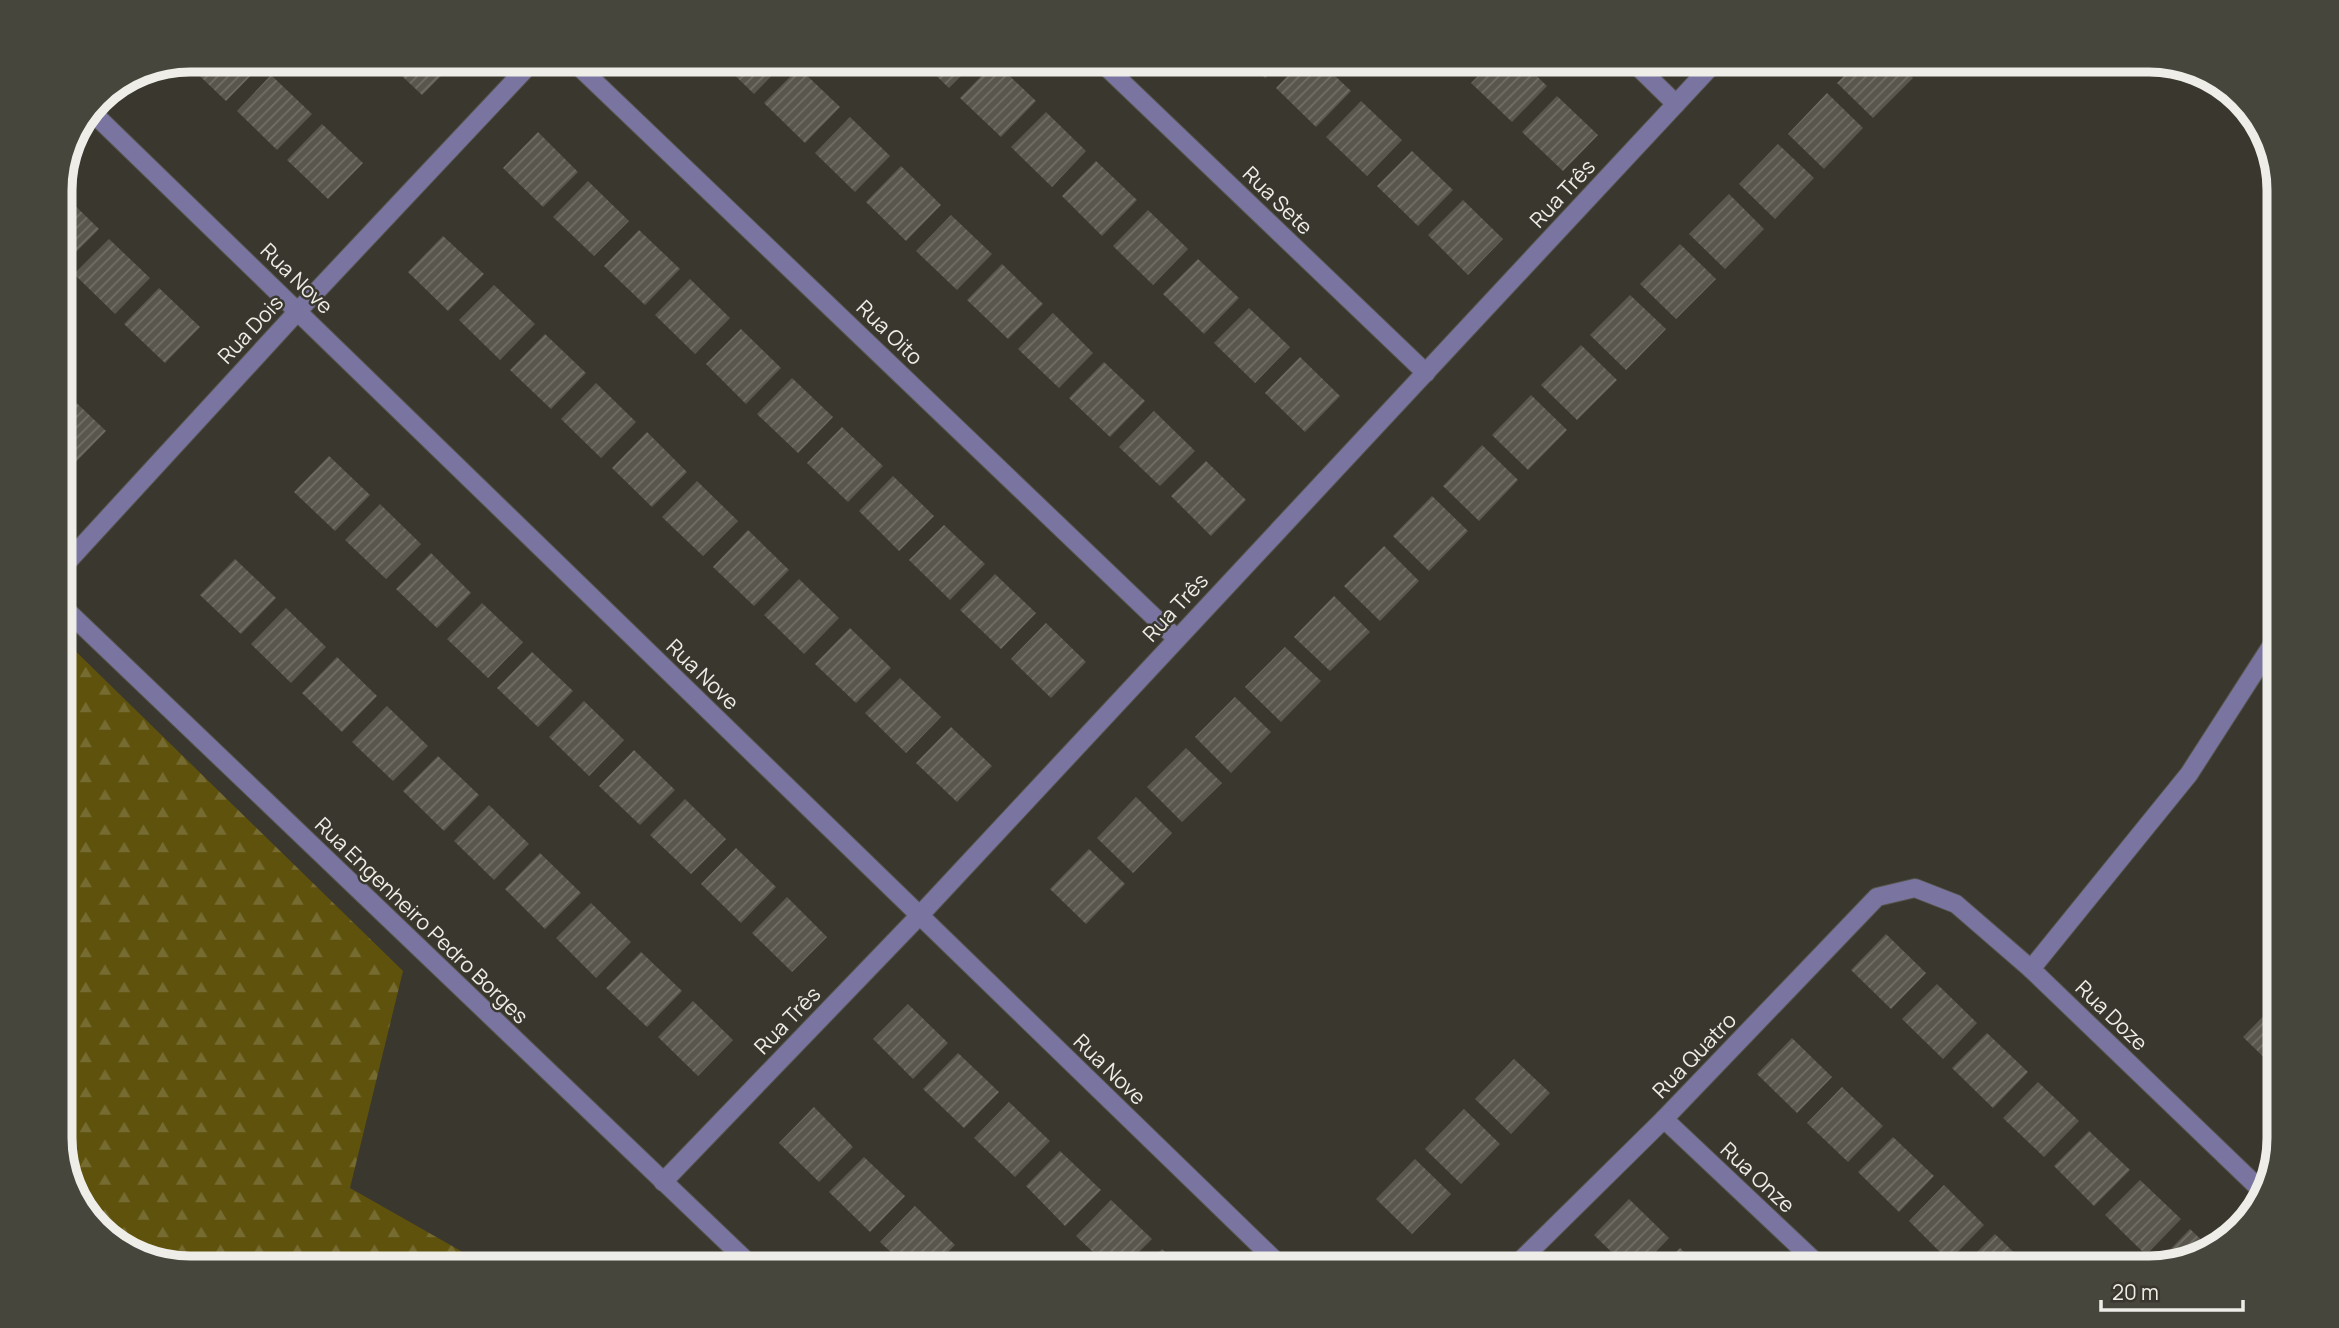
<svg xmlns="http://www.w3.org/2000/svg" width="2339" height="1328" font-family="Manrope,sans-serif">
	<defs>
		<pattern id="forest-firs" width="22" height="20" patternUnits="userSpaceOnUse" patternTransform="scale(1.75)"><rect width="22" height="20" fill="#5f520d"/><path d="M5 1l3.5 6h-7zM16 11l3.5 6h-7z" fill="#766b30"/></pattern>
		<pattern id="building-hatch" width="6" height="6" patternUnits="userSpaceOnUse" patternTransform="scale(1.75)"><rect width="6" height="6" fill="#59574d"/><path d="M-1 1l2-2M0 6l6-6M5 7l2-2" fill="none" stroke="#716f67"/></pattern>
	</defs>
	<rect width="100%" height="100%" fill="#39372e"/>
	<polygon fill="url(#forest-firs)" points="60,636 403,971 350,1188 468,1255 484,1268 190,1268 125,1251 81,1210 60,1146"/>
	<g fill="url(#building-hatch)">
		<polygon points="190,60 255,60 261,65 226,101 185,62"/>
		<polygon points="385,60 457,60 422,95"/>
		<polygon points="719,60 787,60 754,94"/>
		<polygon points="920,60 977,60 949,88"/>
		<polygon points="1246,60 1283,60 1265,78"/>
		<polygon points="1303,60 1318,60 1351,91 1316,127 1276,88"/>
		<polygon points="1448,60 1474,60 1462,73"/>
		<polygon points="1494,60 1520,60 1547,86 1512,122 1471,83"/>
		<polygon points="1860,60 1894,60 1913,78 1873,118 1837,83"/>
		<polygon points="1914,60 1931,60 1923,67"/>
		<polygon points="995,62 1036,101 1001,137 960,98"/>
		<polygon points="799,68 840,107 805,143 764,103"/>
		<polygon points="271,75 312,114 277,150 237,111"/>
		<polygon points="1827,93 1863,128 1824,169 1788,134"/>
		<polygon points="1557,96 1598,135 1563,171 1522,132"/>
		<polygon points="1361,101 1402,140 1367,176 1326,137"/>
		<polygon points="1046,112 1086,151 1052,187 1011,147"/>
		<polygon points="850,117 890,156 855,192 815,153"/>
		<polygon points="322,124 363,163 328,199 287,160"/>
		<polygon points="538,132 578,172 543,207 503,168"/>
		<polygon points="1778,144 1814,178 1775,219 1739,184"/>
		<polygon points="1412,151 1453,190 1418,226 1377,186"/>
		<polygon points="1096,161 1137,200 1102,236 1062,196"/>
		<polygon points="901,166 941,205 906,241 866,202"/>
		<polygon points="588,181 629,221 594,256 553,217"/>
		<polygon points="60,191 99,229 64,264 60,261"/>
		<polygon points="1729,194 1764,229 1725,269 1689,234"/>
		<polygon points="1463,200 1503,239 1468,275 1428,235"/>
		<polygon points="1148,210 1188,249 1153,285 1113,246"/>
		<polygon points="951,215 992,254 957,290 916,251"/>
		<polygon points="639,230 680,269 645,305 604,266"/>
		<polygon points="443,236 484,274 448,311 408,272"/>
		<polygon points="109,239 150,278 115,314 74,274"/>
		<polygon points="1680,244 1716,279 1676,319 1640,284"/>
		<polygon points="1198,259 1239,298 1204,334 1163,294"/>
		<polygon points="1002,264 1043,304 1008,339 967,300"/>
		<polygon points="690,279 730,318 695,354 655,315"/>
		<polygon points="494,285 535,324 500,360 459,320"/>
		<polygon points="159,288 200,327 165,363 124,324"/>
		<polygon points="1630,295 1666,329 1626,370 1590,335"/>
		<polygon points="1249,308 1290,347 1255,383 1214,343"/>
		<polygon points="1053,313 1093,353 1059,388 1018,349"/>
		<polygon points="741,329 781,368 746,404 706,364"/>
		<polygon points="545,334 586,373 551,409 510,370"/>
		<polygon points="1581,345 1617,380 1577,420 1541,385"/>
		<polygon points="1300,357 1340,396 1305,432 1265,393"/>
		<polygon points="1104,362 1145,401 1110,437 1069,398"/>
		<polygon points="792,378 833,417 798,453 757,414"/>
		<polygon points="596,383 636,422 601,458 561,419"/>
		<polygon points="65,392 106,431 71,467 60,456 60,397"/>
		<polygon points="1531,395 1567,430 1528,470 1492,435"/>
		<polygon points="1154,411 1195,451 1160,486 1119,447"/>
		<polygon points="842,427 883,466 848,502 807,463"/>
		<polygon points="647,432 687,472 652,507 612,468"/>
		<polygon points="1482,445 1518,480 1479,521 1443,486"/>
		<polygon points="329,456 370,495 335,531 294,492"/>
		<polygon points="1206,461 1246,500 1211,536 1171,496"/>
		<polygon points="893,476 934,516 899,551 859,511"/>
		<polygon points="697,481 738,521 703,556 662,517"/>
		<polygon points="1432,496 1468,531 1429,571 1393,536"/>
		<polygon points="380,504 421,544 386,579 345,540"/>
		<polygon points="944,525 985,564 950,600 909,560"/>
		<polygon points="748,530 789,570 754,606 713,567"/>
		<polygon points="1384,546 1419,581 1380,621 1344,586"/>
		<polygon points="431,553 471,593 437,628 396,589"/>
		<polygon points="235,559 276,598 241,634 200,595"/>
		<polygon points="995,574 1036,613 1001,649 960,610"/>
		<polygon points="799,579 839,618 804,654 764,615"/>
		<polygon points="1334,596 1370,632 1330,671 1294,637"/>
		<polygon points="482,603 523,642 488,678 447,639"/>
		<polygon points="286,608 326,647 291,683 251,644"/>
		<polygon points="1046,623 1086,662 1051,698 1011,659"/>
		<polygon points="850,628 891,668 856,703 815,664"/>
		<polygon points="1285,647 1321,681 1281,722 1245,687"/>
		<polygon points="532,652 573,691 538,727 497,688"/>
		<polygon points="337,657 377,696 342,732 302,693"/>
		<polygon points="900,678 941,717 906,753 865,713"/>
		<polygon points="1235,697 1271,732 1231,773 1195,737"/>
		<polygon points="584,701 624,740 589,776 549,737"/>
		<polygon points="387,706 428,746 393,781 352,742"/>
		<polygon points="951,727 992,766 957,802 916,763"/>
		<polygon points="1186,748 1222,783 1182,822 1147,787"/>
		<polygon points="634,750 675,790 640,825 599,786"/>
		<polygon points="438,756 479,795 444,831 403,791"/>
		<polygon points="1136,797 1172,833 1133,873 1097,838"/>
		<polygon points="685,799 726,839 691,874 650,835"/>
		<polygon points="489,805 529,844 494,880 454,841"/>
		<polygon points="736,848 776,887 741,923 701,884"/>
		<polygon points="1089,849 1125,884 1086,924 1050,889"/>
		<polygon points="540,853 581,893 545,929 505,889"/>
		<polygon points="787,897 827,937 792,972 752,933"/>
		<polygon points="591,903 631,942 596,978 556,938"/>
		<polygon points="1886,934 1926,973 1891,1009 1851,970"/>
		<polygon points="641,952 682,991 647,1027 606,988"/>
		<polygon points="1937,984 1977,1023 1943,1059 1902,1019"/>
		<polygon points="693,1001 733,1040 698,1076 658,1037"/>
		<polygon points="2278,1001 2279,1003 2279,1072 2243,1037"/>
		<polygon points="908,1004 948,1043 913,1079 873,1039"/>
		<polygon points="1987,1033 2028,1072 1993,1108 1952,1068"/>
		<polygon points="1792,1038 1832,1077 1797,1113 1757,1074"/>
		<polygon points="958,1053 999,1092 964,1128 923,1089"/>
		<polygon points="1514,1059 1550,1093 1511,1134 1475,1099"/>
		<polygon points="2038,1082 2079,1121 2044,1157 2003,1118"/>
		<polygon points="1842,1087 1883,1126 1848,1162 1807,1123"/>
		<polygon points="1009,1102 1050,1141 1015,1177 974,1138"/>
		<polygon points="814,1107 853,1147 819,1182 779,1143"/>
		<polygon points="1464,1109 1500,1144 1461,1184 1425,1149"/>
		<polygon points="2089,1131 2130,1170 2094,1206 2054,1166"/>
		<polygon points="1893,1137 1934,1176 1899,1212 1858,1172"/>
		<polygon points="1060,1151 1101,1190 1065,1226 1026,1186"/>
		<polygon points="864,1157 905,1196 870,1232 829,1192"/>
		<polygon points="1415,1159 1451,1194 1412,1234 1376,1199"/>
		<polygon points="2140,1180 2181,1219 2146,1255 2105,1215"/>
		<polygon points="1944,1185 1984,1225 1949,1261 1909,1221"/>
		<polygon points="1629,1199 1669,1238 1640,1268 1628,1268 1594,1235"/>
		<polygon points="1111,1200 1152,1239 1123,1268 1110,1268 1076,1236"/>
		<polygon points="915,1206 955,1245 932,1268 908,1268 880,1242"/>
		<polygon points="2190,1229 2213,1251 2157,1266 2155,1265"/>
		<polygon points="1995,1234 2030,1268 1961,1268"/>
		<polygon points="1680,1248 1701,1268 1660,1268"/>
		<polygon points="1162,1249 1182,1268 1143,1268"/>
		<polygon points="966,1254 980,1268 952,1268"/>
	</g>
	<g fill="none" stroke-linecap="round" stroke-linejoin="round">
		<g stroke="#56544c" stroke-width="20">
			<g id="minor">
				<polyline points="572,60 1176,638"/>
				<polyline points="1099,60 1426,373"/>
				<polyline points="1631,60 1676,104"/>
				<polyline points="92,112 1283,1268"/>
				<polyline points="60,570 298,311 534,60"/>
				<polyline points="60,604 754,1268"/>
				<polyline points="2031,969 2189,774 2279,634"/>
				<polyline points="1664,1119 1822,1268"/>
				<polyline points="663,1182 919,916 1717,60"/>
				<polyline points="1513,1268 1664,1119 1877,897 1915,888 1956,904 2031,969 2265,1194"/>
			</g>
		</g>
		<use href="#minor" stroke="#7a75a0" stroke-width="18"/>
	</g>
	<g text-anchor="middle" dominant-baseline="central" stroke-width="5" stroke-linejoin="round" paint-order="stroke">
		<g font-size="21" fill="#eeede7" stroke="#39372e">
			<text transform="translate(1562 193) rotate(-47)">Rua Três</text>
			<text transform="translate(1278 200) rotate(44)">Rua Sete</text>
			<text transform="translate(297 278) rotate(44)">Rua Nove</text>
			<text transform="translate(250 329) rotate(-47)">Rua Dois</text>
			<text transform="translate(890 332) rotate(44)">Rua Oito</text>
			<text transform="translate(1175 607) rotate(-47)">Rua Três</text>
			<text transform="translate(703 674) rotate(44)">Rua Nove</text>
			<text transform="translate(422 920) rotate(44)">Rua Engenheiro Pedro Borges</text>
			<text transform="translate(2112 1015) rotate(44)">Rua Doze</text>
			<text transform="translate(787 1020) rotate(-46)">Rua Três</text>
			<text transform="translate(1694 1055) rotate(-46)">Rua Quatro</text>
			<text transform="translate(1110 1069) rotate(44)">Rua Nove</text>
			<text transform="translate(1758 1177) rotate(43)">Rua Onze</text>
		</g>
	</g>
	<path d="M0 0H2339V1328H0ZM190 72H2149A118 118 0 0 1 2267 190V1138A118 118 0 0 1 2149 1256H190A118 118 0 0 1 72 1138V190A118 118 0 0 1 190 72Z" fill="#47463d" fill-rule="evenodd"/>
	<path fill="none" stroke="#eeede7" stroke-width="9" d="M190 72H2149A118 118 0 0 1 2267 190V1138A118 118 0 0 1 2149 1256H190A118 118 0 0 1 72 1138V190A118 118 0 0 1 190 72Z"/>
	<path d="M2101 1300v10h142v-10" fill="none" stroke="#eeede7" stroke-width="3.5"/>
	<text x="2112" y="1300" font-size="21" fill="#eeede7" stroke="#39372e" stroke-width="5" paint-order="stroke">20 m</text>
</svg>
